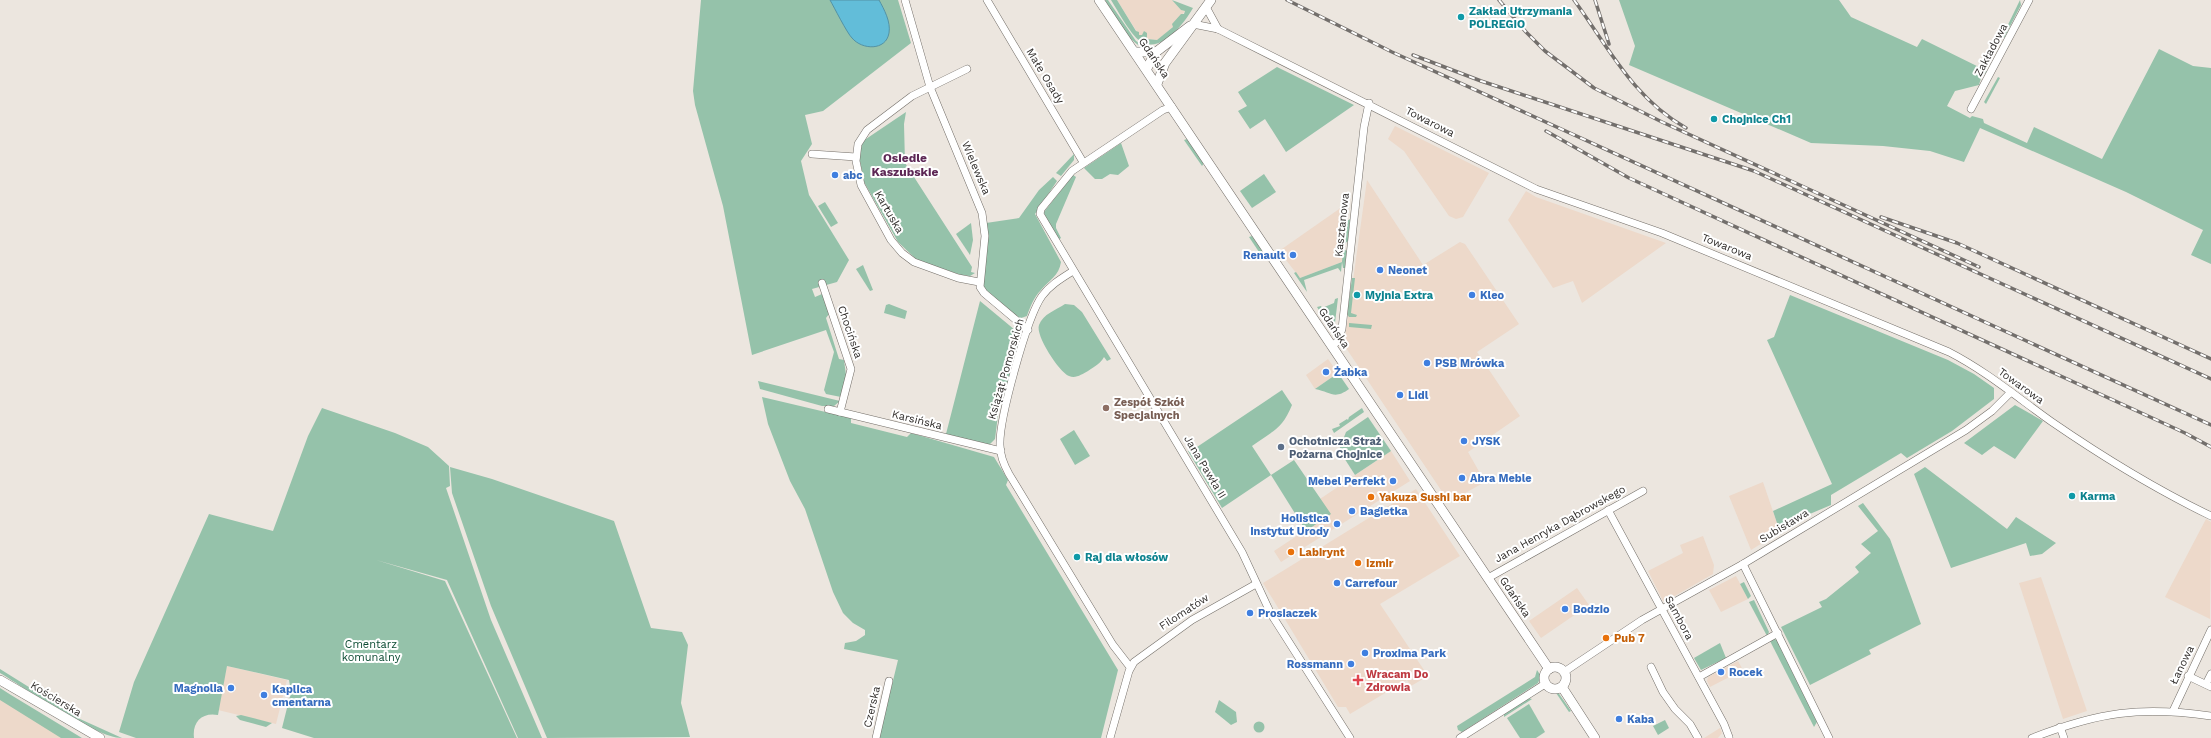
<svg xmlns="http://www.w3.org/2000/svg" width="2211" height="738" font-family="'Work Sans',sans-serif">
	<rect width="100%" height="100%" fill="#ece6df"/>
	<g fill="#edd9ca">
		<polygon points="1117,0 1172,0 1181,10 1185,11 1173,27 1160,38 1157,40 1147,39 1139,35"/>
		<polygon points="1395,126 1489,173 1463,217 1456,219 1449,216 1404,151 1388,139"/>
		<polygon points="1367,180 1423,265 1460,242 1465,244 1519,324 1477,352 1520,416 1468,452 1485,482 1449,502 1344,345"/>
		<polygon points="1526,191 1536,197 1666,243 1582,303 1573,281 1553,288 1508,220"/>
		<polygon points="1342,207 1348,212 1342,262 1300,278 1279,251"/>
		<polygon points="1328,359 1338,373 1315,389 1306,375"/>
		<polygon points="1391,451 1410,481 1281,562 1274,551 1330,514 1320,499"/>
		<polygon points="1763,482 1780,532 1751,550 1729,496"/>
		<polygon points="1416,489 1460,556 1380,604 1428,676 1411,686 1407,680 1350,714 1346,707 1338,707 1263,583"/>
		<polygon points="2206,519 2211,522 2210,619 2165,597"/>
		<polygon points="1703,536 1714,565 1713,574 1666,601 1663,601 1648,571 1683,553 1680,545"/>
		<polygon points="1736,576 1748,599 1721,612 1709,590"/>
		<polygon points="2041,577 2087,711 2063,719 2019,583"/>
		<polygon points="1577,588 1589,605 1541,638 1529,621"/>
		<polygon points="1738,661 1743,670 1710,687 1707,681 1708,677"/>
		<polygon points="227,666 287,680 276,724 218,710"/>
		<polygon points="0,690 80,738 0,738"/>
		<polygon points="1720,728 1722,733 1718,738 1704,738"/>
	</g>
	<g fill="#95c2aa">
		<polygon points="701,0 898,0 911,43 823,111 805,115 812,144 801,161 809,195 849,260 837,282 812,289 815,297 822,294 829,314 826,318 839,359 844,360 846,375 841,397 826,394 824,390 834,352 826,330 752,355 723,206 695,105 693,91"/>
		<path d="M1105,0H1108L1136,41L1148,48C1131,49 1113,13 1105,0Z"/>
		<path d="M1111,0H1117L1136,31L1139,32V35H1142L1144,31L1147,33V39L1157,40L1173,27L1172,24L1181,14H1184L1185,11L1181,10L1172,0L1193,8C1184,24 1160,55 1140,41C1130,34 1118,11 1111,0Z"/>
		<polygon points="1619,0 1839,0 1851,17 1917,47 1922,39 1987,71 1981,78 1979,85 1955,91 1947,106 1970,118 1972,116 1983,119 1984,123 2027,143 2034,127 2102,159 2159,49 2193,66 2211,68 2211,264 2191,255 2203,230 2126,192 1980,128 1964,162 1930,151 1883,146 1811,143 1629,65 1635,46"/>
		<polygon points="2020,0 2021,5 2004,38 2002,37"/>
		<polygon points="1277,67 1354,105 1286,152 1265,119 1250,129 1238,111 1247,106 1238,92"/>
		<polygon points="1998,77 2000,78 1986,104 1984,102"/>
		<polygon points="906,112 904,124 905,163 972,267 971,272 975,273 970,276 961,275 917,260 898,242 864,182 859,156 863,141"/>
		<polygon points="1187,139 1204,163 1202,166 1184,140"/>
		<polygon points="1121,143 1129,166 1118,175 1110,174 1102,179 1095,179 1084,168"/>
		<polygon points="1074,154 1074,160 1061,176 1056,173"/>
		<polygon points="1264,174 1276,192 1252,208 1240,191"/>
		<polygon points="1073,175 1076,177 1056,224 1056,228 1061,238 1058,240 1045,218 1044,212"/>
		<path d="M1053,177L1057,181L1035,214L1061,262C1059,276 1049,280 1041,290C1034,297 1030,307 1027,316L1018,319L983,287L986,223L1019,218L1039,190Z"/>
		<polygon points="825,202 838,223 831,227 818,206"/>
		<polygon points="1350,219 1348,241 1344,244 1347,221"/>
		<polygon points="971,223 973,240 970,255 956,234"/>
		<polygon points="1252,236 1263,252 1261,255 1249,237"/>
		<polygon points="1343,249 1347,251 1345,268 1343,268 1342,262 1341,272 1338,268 1304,280 1307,292 1294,273 1296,272 1300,278 1342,262"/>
		<polygon points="863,265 873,290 870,291 856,269"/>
		<polygon points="1352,278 1355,278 1351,313 1357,315 1356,317 1349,317 1347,314"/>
		<polygon points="1790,295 1948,360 1974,374 1994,388 1994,399 1952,431 1907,458 1901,453 1831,495 1831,505 1805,516 1780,532 1773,511 1832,484 1767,340 1774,337"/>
		<polygon points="1338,298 1334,331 1333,332 1317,307 1321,306 1322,308 1334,303 1335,299"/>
		<polygon points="980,301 1015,330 1019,345 998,415 995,439 989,445 946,434"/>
		<polygon points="889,304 907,311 905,319 884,313 886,305"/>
		<path d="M1065,304L1074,305L1082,312L1111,359L1107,361L1104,357C1100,364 1095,366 1088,371C1082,374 1076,379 1069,376C1059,372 1035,335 1039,325C1043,314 1056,310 1065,304Z"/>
		<polygon points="1349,323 1372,325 1371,329 1349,327"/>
		<path d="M1338,373L1349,389C1334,400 1331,392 1315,389Z"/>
		<polygon points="758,381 840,401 834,406 822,406 760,389"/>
		<path d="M1282,390L1292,405C1282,430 1272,431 1252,446L1271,475L1294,460L1331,514L1306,531L1271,475L1222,508L1188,451L1194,449Z"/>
		<polygon points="762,397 851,418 851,423 907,437 911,433 994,457 1008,480 1006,485 1118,670 1101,738 879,738 898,660 844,649 845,643 856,641 865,635 865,630 853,623 843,613 833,592 805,509 790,481 768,424"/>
		<polygon points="2015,405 2043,421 2015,459 1994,446 1982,455 1964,443"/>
		<path d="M322,408L395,433L428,447L449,466L450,486L446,488L491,620L542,738H518L447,580L376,560L445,581L517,738H314L282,728L291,692L289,680L227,666L218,715C202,712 192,722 194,738H136L119,732L134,682L209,514L273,531L308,436Z"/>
		<polygon points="1362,408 1364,412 1334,433 1332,429 1340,426 1339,424 1347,419 1348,420 1349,417"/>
		<polygon points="1368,417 1391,451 1355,475 1339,450 1346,432"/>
		<polygon points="1074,430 1090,456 1075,465 1060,439"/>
		<polygon points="450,467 492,479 614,521 651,628 682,632 688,645 681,703 690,737 547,738 491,606 452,493"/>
		<polygon points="1925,467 2007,529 2016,517 2056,543 2042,554 2030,556 2026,543 1951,568 1914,474"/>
		<polygon points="1863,503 1890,539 1921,624 1869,650 1871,654 1810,685 1781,627 1822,607 1819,602 1826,599 1857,574 1859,572 1855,567 1871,553 1861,544 1878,531 1858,506"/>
		<polygon points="1744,582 1751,596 1748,599 1740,584"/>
		<polygon points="1754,600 1769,632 1767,636 1749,602"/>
		<polygon points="1774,639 1777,640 1817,722 1814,727 1770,641"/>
		<polygon points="1720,643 1726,658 1701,670 1694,658"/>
		<path d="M0,669L80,719L122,738C95,738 27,689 0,673Z"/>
		<polygon points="1537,670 1541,676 1538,683 1462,732 1458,730 1457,726 1535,677"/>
		<polygon points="1552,687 1555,688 1571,711 1569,712"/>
		<polygon points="0,688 11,695 82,738 61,738 0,700"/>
		<polygon points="1528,698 1532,699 1504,717 1504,714"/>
		<polygon points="1219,700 1236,712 1237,722 1231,725 1215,712"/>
		<polygon points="1529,704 1545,732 1536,738 1520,738 1507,718"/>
		<polygon points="241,715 272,723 266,727 240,720 236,716"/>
		<polygon points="1665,720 1669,728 1658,735 1653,726"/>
		<circle cx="1259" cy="727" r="5.5"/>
	</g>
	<path fill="#62bdd9" stroke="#5392a5" d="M830,0H879C884,9 891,22 889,33C886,51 862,50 852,38C847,33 834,7 830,0Z"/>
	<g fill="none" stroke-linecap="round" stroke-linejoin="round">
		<g stroke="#736e68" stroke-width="8">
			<g id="minor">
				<polyline points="905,0 930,87 982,213 985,236 980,287 984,293 1028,330"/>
				<polyline points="987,0 1083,162"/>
				<polyline points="1206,7 1218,29"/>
				<path d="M1193,24L1218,29L1536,189L1662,233L1949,352C1986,371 2018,398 2052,422C2103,457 2155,489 2211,516"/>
				<polyline points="967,69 912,96 867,130 858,144 856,161 861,185 891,240 902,253 914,262 958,278 979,282"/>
				<polyline points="1172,107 1163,110 1072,171 1041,209 1040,214 1242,552 1271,614 1350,738"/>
				<polyline points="1971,109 2029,0"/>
				<polyline points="812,154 856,157"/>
				<path d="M1073,271C1062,278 1050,285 1042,296C1027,317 999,419 1000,445C1000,456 1004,465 1009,474L1113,645L1130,667"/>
				<polyline points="822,283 851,369 840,412"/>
				<polyline points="1332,346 1338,341 1342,329 1364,127 1369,103"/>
				<polyline points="828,409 1001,451"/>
				<polyline points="1608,510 1724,724 1729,737"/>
				<polyline points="1743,564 1829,738"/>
				<polyline points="1488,578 1643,491"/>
				<polyline points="1651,667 1663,692 1675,709 1690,724 1698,738"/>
				<polyline points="1564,672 1642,620 1743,564 1966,430 1992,411 2011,392"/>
				<polyline points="2188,676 2211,687"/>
				<polyline points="1699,677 1778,633"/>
				<polyline points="2206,684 2211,674"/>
				<polyline points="2173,711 2211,630"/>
				<polyline points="2060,727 2064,738"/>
				<polyline points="876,738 889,681"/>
				<polyline points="1110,738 1129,671 1134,662 1192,620 1256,584"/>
				<polyline points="1460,738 1545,684"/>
				<path d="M2032,738C2099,712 2140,706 2211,716"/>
			</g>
		</g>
		<g stroke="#736e68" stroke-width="10">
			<g id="major">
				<polyline points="1099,0 1549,669"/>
				<polyline points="1136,52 1156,52"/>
				<polyline points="1147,68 1156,52 1190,26"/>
				<polyline points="1157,84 1165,63 1211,0"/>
				<circle cx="1555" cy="678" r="11"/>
				<polyline points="0,680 100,738"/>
				<polyline points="1562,687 1595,738"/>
			</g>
		</g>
		<use href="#minor" stroke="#fff" stroke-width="7"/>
		<use href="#major" stroke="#fff" stroke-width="9"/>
		<g stroke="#736f6c" stroke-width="3.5">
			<g id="rail">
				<polyline points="1287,0 1392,52 2211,425"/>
				<polyline points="1499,0 1526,32 1545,51 1594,88 1662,122 1979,267"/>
				<path d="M1574,0C1609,48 1633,98 1686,128"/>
				<polyline points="1595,0 1609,44"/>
				<polyline points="1413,55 1481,81 1754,171 2211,379"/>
				<polyline points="1546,131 1629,178 2185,433 2211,447"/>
				<polyline points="1881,217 1957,243 2211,359"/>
			</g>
		</g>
		<use href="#rail" stroke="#fff" stroke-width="2" stroke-dasharray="6" stroke-linecap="butt"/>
	</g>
	<g fill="#0f9aa8" stroke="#fff" stroke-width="1.5">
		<circle cx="1461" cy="17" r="4"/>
		<circle cx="1714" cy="119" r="4"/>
		<circle cx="1357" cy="295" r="4"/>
		<circle cx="2072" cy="496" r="4"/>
		<circle cx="1077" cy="557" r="4"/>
	</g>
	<g fill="#3f7fe0" stroke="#fff" stroke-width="1.5">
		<circle cx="835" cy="175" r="4"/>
		<circle cx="1293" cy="255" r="4"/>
		<circle cx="1380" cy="270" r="4"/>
		<circle cx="1472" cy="295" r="4"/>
		<circle cx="1427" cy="363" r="4"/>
		<circle cx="1326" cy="372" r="4"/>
		<circle cx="1400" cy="395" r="4"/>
		<circle cx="1464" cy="441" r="4"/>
		<circle cx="1462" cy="478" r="4"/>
		<circle cx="1393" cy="481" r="4"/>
		<circle cx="1352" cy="511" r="4"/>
		<circle cx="1337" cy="524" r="4"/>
		<circle cx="1337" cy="583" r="4"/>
		<circle cx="1565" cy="609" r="4"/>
		<circle cx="1250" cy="613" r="4"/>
		<circle cx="1365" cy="653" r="4"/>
		<circle cx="1351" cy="664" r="4"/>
		<circle cx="1721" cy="672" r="4"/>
		<circle cx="231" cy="688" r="4"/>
		<circle cx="264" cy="695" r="4"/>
		<circle cx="1619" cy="719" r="4"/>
	</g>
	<circle fill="#8d6e63" stroke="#fff" stroke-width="1.5" cx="1106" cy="408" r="4"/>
	<circle fill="#5c6f8a" stroke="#fff" stroke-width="1.5" cx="1281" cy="447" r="4"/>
	<g fill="#e8710a" stroke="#fff" stroke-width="1.5">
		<circle cx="1371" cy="497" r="4"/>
		<circle cx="1291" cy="552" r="4"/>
		<circle cx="1358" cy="563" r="4"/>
		<circle cx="1606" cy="638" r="4"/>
	</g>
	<path fill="#e0444e" stroke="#fff" stroke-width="1.5" d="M1356 674h4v4h4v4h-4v4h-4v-4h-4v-4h4z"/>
	<g text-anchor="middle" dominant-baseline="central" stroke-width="4" stroke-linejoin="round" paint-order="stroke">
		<g font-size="11" font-weight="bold" fill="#0d838f" stroke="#fff" text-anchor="start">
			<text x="1469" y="11">Zakład Utrzymania<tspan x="1469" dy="13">POLREGIO</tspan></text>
			<text x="1722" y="119">Chojnice Ch1</text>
			<text x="1365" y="295">Myjnia Extra</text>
			<text x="2080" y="496">Karma</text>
			<text x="1085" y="557">Raj dla włosów</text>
		</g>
		<g font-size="11" fill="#302d2b" stroke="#fff">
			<text transform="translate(1991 50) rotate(-62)">Zakładowa</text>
			<text transform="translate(1154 58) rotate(56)">Gdańska</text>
			<text transform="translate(1045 76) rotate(59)">Małe Osady</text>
			<text transform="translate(1430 122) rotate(27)">Towarowa</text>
			<text transform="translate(976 168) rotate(67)">Wielewska</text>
			<text transform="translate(889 212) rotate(60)">Kartuska</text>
			<text transform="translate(1342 225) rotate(-84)">Kasztanowa</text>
			<text transform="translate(1727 247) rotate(22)">Towarowa</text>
			<text transform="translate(1334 328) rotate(56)">Gdańska</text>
			<text transform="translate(850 332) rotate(71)">Chocińska</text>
			<text transform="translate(1006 369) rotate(-74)">Książąt Pomorskich</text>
			<text transform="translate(2021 386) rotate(36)">Towarowa</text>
			<text transform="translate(917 420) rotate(14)">Karsińska</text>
			<text transform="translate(1205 467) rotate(59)">Jana Pawła II</text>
			<text transform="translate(1560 524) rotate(-29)">Jana Henryka Dąbrowskego</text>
			<text transform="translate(1784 526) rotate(-31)">Subisława</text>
			<text transform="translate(1515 597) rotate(56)">Gdańska</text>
			<text transform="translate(1184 612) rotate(-33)">Filomatów</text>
			<text transform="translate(1679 618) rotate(62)">Sambora</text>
			<text transform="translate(2182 665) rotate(-64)">Łanowa</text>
			<text transform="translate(56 699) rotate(31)">Kościerska</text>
			<text transform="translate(872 707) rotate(-77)">Czerska</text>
		</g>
		<g font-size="11" font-weight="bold" fill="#366cbe" stroke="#fff" text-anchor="start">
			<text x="843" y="175">abc</text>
			<text x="1285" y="255" text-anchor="end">Renault</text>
			<text x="1388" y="270">Neonet</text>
			<text x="1480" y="295">Kleo</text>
			<text x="1435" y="363">PSB Mrówka</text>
			<text x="1334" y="372">Żabka</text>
			<text x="1408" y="395">Lidl</text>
			<text x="1472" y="441">JYSK</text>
			<text x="1470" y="478">Abra Meble</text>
			<text x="1385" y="481" text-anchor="end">Mebel Perfekt</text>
			<text x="1360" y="511">Bagietka</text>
			<text x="1329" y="518" text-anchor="end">Holistica<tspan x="1329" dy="13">Instytut Urody</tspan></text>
			<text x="1345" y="583">Carrefour</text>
			<text x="1573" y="609">Bodzio</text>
			<text x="1258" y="613">Prosiaczek</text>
			<text x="1373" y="653">Proxima Park</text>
			<text x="1343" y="664" text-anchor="end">Rossmann</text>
			<text x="1729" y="672">Rocek</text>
			<text x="223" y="688" text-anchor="end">Magnolia</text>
			<text x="272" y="689">Kaplica<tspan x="272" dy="13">cmentarna</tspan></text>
			<text x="1627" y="719">Kaba</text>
		</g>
		<g font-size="11" font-weight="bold" fill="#785e54" stroke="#fff" text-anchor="start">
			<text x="1114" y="402">Zespół Szkół<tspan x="1114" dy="13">Specjalnych</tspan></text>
		</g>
		<g font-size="11" font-weight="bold" fill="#4e5e75" stroke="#fff" text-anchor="start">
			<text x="1289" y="441">Ochotnicza Straż<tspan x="1289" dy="13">Pożarna Chojnice</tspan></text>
		</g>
		<g font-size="11" font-weight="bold" fill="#c56008" stroke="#fff" text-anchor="start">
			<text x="1379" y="497">Yakuza Sushi bar</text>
			<text x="1299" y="552">Labirynt</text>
			<text x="1366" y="563">Izmir</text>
			<text x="1614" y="638">Pub 7</text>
		</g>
		<g font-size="11" fill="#0c4c33" stroke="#fff">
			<text x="371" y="644">Cmentarz<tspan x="371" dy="13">komunalny</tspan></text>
		</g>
		<g font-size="11" font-weight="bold" fill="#be3a42" stroke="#fff" text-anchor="start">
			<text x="1366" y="674">Wracam Do<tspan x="1366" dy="13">Zdrowia</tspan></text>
		</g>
		<g font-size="12" font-weight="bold" fill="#5d2755" stroke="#fff">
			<text x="905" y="158">Osiedle<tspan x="905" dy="14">Kaszubskie</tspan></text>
		</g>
	</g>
</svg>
